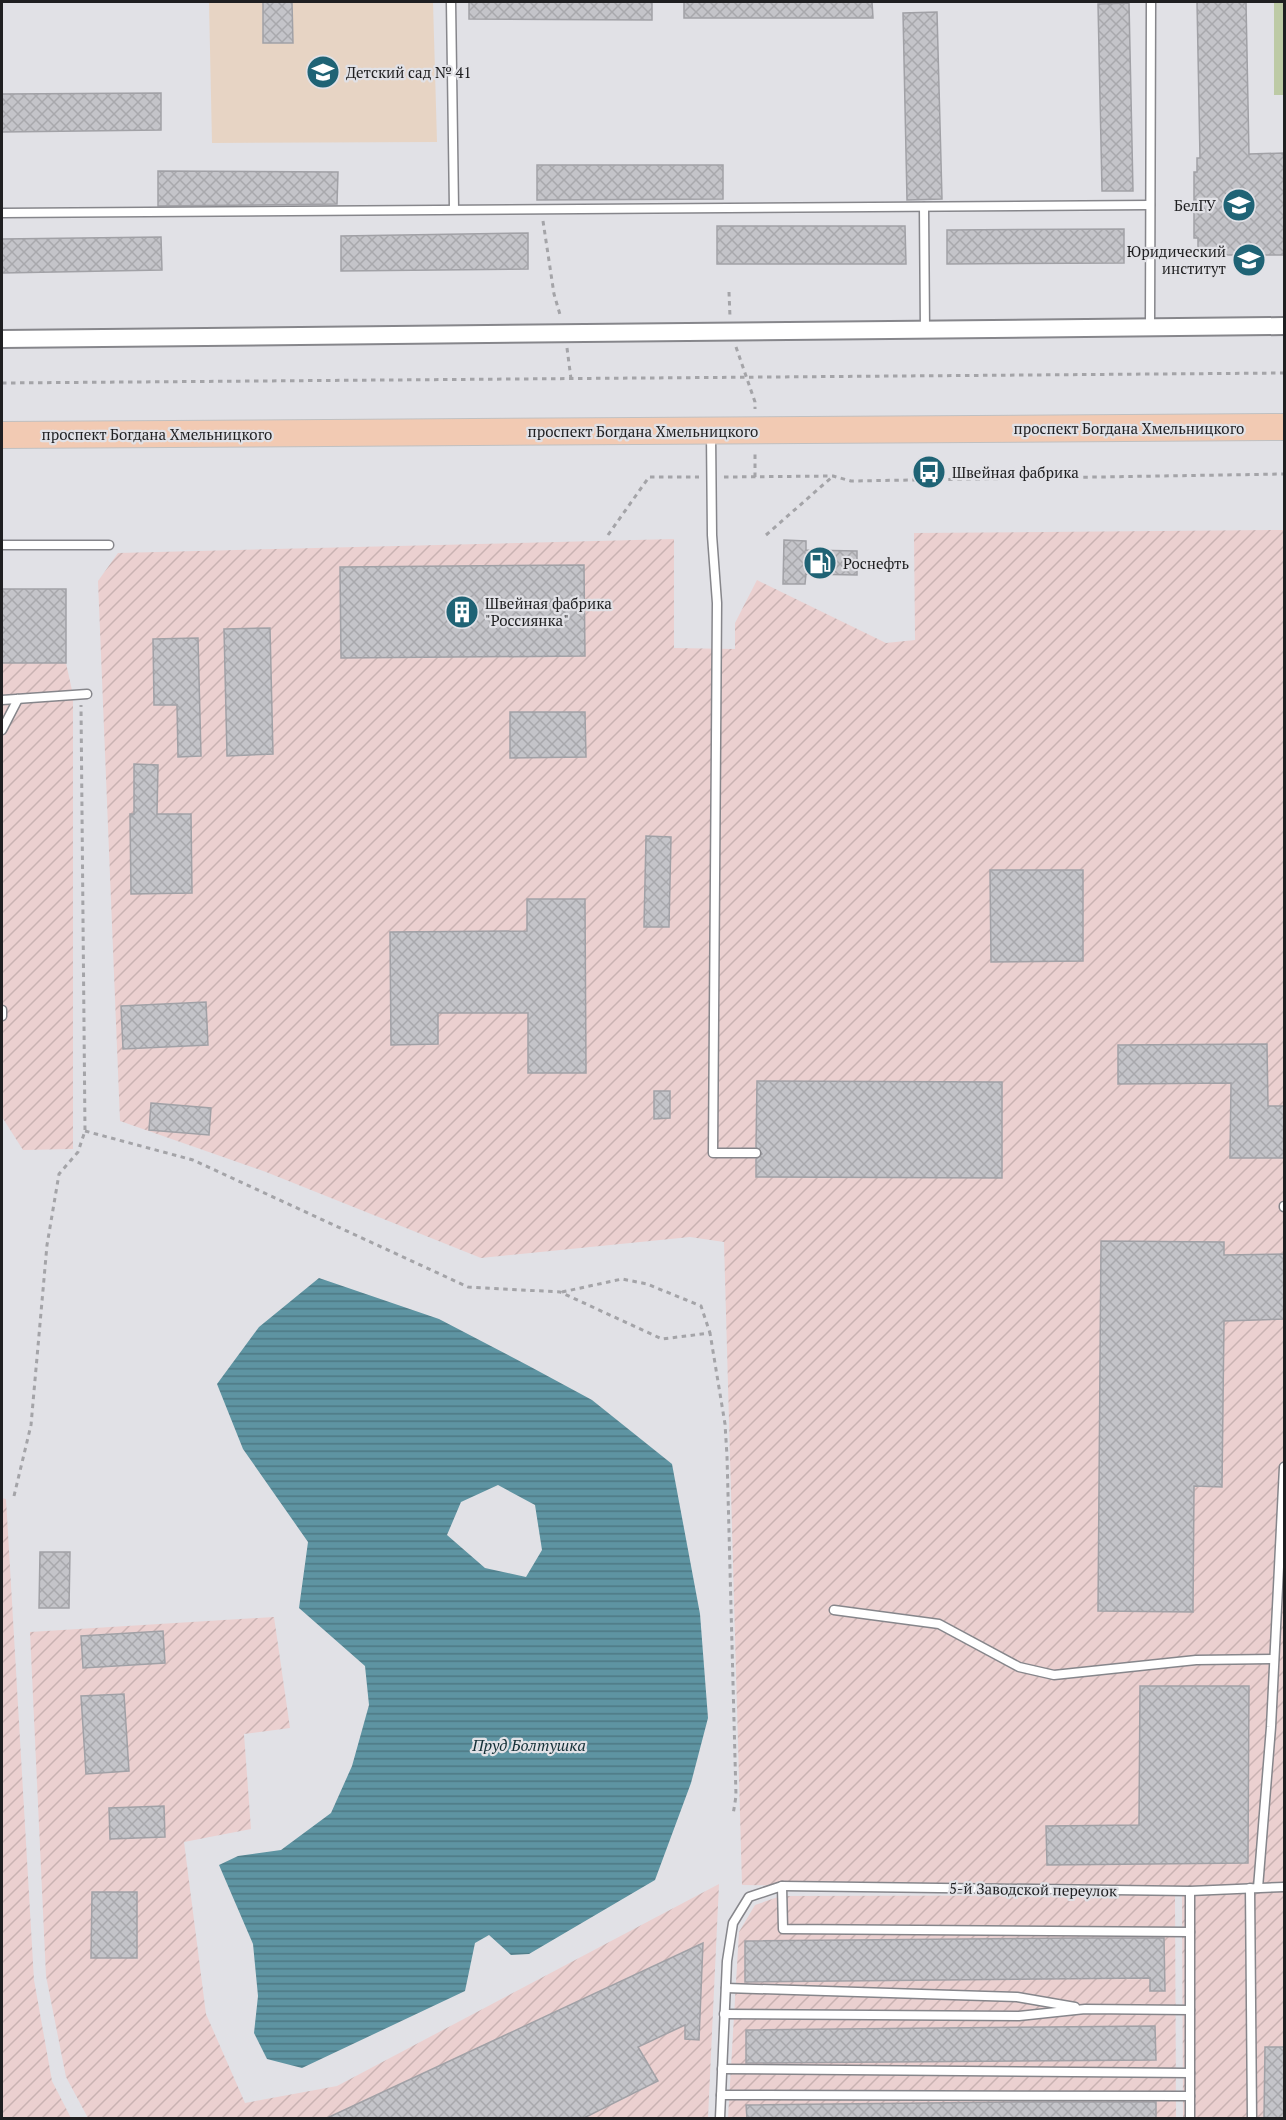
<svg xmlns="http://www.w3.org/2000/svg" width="1286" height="2120" font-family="'PT Serif',serif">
	<defs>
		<pattern id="industrial-furrows" width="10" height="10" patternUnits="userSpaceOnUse" patternTransform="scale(1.5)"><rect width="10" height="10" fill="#ebd0d0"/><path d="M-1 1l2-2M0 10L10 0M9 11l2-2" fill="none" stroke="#c9b2b2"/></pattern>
		<pattern id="water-rules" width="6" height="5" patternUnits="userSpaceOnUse" patternTransform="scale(1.5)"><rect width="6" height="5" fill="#5e94a2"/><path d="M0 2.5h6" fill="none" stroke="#4d7884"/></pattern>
		<pattern id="building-cross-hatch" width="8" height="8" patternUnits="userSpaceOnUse" patternTransform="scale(1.5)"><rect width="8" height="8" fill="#c4c4c9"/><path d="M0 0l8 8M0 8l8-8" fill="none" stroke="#a8a8ac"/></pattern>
	</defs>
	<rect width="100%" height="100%" fill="#e1e1e6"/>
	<g fill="url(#industrial-furrows)">
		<polygon points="1284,530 1284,2118 1183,2118 1182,1888 742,1885 724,1242 690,1237 481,1258 266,1172 120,1121 98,581 118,553 674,539 674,648 735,649 735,623 757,580 886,643 915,640 914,533"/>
		<polygon points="2,663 66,663 73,695 73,1149 23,1150 2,1117"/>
		<polygon points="2,1498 6,1499 34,1980 52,2081 71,2118 2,2118"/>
		<polygon points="274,1617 290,1728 244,1734 251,1829 184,1842 206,2014 245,2103 337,2086 719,1884 708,2118 88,2118 66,2077 46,1976 30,1632"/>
		<polygon points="1175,1895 1176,2118 728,2118 739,1932 755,1905 781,1896"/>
	</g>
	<polygon fill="#e7d4c4" points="209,2 433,2 437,142 212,143"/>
	<rect fill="#bdcaa5" x="1274" y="2" width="10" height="93"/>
	<path fill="url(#water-rules)" fill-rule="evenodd" d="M319,1278L439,1319L529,1366L592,1400L672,1464L700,1614L708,1718L691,1783L655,1880L529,1954L511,1955L489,1935L475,1943L465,1991L302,2068L267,2059L254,2033L258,1996L253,1944L219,1865L238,1856L281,1850L331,1813L352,1766L369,1705L365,1666L299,1608L308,1542L243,1449L217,1384L259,1327ZM498,1485L535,1505L542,1550L526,1577L485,1568L447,1535L461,1502Z"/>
	<g fill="url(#building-cross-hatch)" stroke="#a1a1a6" stroke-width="1.5">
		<polygon points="263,2 292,2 293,43 263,43"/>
		<polygon points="469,2 652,2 652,20 469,19"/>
		<polygon points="684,2 872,2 873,18 684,18"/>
		<polygon points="1197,2 1246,2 1249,154 1284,153 1284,255 1211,255 1211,251 1198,252 1198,238 1194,238 1194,172 1197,172 1197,158 1200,158"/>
		<polygon points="1129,3 1133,191 1102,191 1098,4"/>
		<polygon points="937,12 942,199 907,200 903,13"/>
		<polygon points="161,93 161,130 2,132 2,94"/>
		<polygon points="537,165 723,165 723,199 537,200"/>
		<polygon points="158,171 338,172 337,204 158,206"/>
		<polygon points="717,226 905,226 906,264 717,264"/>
		<polygon points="1124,229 1124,263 947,264 947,230"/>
		<polygon points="528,233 528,269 341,271 341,236"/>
		<polygon points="161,237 162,270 2,273 2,239"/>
		<polygon points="784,540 806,541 806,550 857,551 857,575 806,574 805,584 783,584"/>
		<polygon points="584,565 585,656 341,658 340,567"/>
		<rect x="2" y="589" width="64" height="74"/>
		<polygon points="270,628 273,754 227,756 224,629"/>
		<polygon points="198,638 201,756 178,757 177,705 154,705 153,639"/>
		<polygon points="510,712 585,712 586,757 510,758"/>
		<polygon points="134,764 158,765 157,814 191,814 192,893 131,894 130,814 134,814"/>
		<polygon points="646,836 671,837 669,927 644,927"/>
		<polygon points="990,870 1083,870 1083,961 991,962"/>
		<polygon points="527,899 585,899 586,1073 528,1073 528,1013 438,1013 438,1044 391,1045 390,932 527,931"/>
		<polygon points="206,1002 208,1045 123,1049 121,1006"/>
		<polygon points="1267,1044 1268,1106 1284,1106 1284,1158 1230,1158 1231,1083 1118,1084 1118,1045"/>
		<polygon points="757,1081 1002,1082 1002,1178 756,1177 756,1159 762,1154 756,1147"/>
		<polygon points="654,1091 670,1091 670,1118 654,1119"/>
		<polygon points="151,1103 211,1108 209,1135 149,1130"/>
		<polygon points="1101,1241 1224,1242 1224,1255 1284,1254 1284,1319 1224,1321 1222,1487 1194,1486 1193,1612 1098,1611"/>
		<polygon points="40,1552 70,1552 69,1608 39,1608"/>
		<polygon points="163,1631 165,1663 83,1668 81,1636"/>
		<polygon points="1140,1686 1249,1686 1248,1863 1047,1865 1046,1826 1139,1825"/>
		<polygon points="124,1694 129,1771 86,1774 81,1696"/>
		<polygon points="164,1806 165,1837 110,1839 109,1808"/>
		<polygon points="92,1892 137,1892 137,1958 91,1958"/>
		<polygon points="1078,1938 1164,1938 1165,1991 1150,1991 1150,1978 745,1982 745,1941"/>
		<polygon points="703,1943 699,2040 685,2039 685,2025 638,2047 658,2081 584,2118 327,2118"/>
		<polygon points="1155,2026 1156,2060 746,2063 746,2030"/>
		<polygon points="1265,2047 1284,2047 1284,2118 1264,2118"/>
		<polygon points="1020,2102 1156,2102 1156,2118 747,2118 746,2105"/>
	</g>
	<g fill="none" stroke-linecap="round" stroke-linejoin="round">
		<g stroke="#86868b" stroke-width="11">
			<g id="lane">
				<polyline points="451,2 454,209"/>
				<polyline points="924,207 925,330"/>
				<polyline points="2,213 1150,205"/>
				<polyline points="1150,328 1151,2"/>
				<polyline points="711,434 712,535 717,603 713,1153 756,1153"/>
				<polyline points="2,545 109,545"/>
				<polyline points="2,700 87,694"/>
				<polyline points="2,730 18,699"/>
				<polyline points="2,1010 2,1016"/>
				<polyline points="1284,1206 1284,1207"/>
				<polyline points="834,1610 939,1624 1019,1667 1054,1675 1196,1660 1274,1659"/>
				<polyline points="782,1886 1190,1891 1284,1887"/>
				<polyline points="1250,1888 1252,2118"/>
				<polyline points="1258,1888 1271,1727 1284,1467"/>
				<polyline points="1190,1891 1190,2118"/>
				<polyline points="726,1988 1017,1997 1075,2007"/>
				<polyline points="724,2014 1019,2016 1085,2009 1190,2010"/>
				<polyline points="722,2069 1190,2073"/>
				<polyline points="721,2095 1190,2096"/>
				<polyline points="720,2118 727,1961 733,1923 749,1897 782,1886 783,1929 1190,1932"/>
			</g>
		</g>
		<g stroke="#86868b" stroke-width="20">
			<polyline id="street" points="2,339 1284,326"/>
		</g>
		<g stroke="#c0c0c1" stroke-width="28">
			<polyline id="primary" points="2,435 1284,427"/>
		</g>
		<g stroke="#a4a4a8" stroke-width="3" stroke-dasharray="4.5 4.5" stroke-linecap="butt">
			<polyline points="543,221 554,294 561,318"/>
			<polyline points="729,292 730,317"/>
			<polyline points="736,347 755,402 755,409"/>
			<polyline points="567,348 571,379"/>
			<polyline points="2,383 1284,373"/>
			<polyline points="724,477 833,476 851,481 1284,474"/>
			<polyline points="755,477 755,451"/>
			<polyline points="608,535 649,477 699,477"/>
			<polyline points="766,535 832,477"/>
			<polyline points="85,1131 193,1160 468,1287 560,1292 662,1339 710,1333 725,1424 727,1456 736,1796 733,1815"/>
			<polyline points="562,1292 622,1279 647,1284 701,1306 710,1333"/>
			<polyline points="14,1496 31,1425 47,1245 59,1174 78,1152 85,1131 81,705"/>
		</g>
		<use href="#lane" stroke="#fff" stroke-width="8"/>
		<use href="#street" stroke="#fff" stroke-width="16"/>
		<use href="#primary" stroke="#f2cab3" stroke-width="26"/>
	</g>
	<defs>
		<g id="school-disc" transform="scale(1.725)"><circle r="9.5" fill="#1f6375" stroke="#e1e1e6"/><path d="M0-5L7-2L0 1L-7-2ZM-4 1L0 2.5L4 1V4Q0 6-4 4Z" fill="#fff"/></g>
		<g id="university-disc" transform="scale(1.725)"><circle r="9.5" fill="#1f6375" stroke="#e1e1e6"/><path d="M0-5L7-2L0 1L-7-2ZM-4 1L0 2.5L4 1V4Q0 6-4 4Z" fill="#fff"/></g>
		<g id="bus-disc" transform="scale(1.725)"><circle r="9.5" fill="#1f6375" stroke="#e1e1e6"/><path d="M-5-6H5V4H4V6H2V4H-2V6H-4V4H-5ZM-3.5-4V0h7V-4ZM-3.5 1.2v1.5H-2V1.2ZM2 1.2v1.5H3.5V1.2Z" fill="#fff"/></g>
		<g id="fuel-disc" transform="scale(1.725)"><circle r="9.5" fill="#1f6375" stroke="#e1e1e6"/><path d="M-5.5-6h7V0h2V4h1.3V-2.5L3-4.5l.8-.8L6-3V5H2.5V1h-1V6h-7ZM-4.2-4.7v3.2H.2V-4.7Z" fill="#fff"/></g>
		<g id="building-disc" transform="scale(1.725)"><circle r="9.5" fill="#1f6375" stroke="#e1e1e6"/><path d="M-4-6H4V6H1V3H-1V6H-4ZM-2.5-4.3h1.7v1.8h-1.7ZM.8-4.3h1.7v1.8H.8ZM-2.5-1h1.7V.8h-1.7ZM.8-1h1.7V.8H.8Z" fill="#fff"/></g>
	</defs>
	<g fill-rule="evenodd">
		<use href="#school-disc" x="323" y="72"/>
		<use href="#university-disc" x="1239" y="205"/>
		<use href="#university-disc" x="1249" y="260"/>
		<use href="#bus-disc" x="929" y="472"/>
		<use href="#fuel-disc" x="820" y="563"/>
		<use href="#building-disc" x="462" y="612"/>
	</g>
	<g text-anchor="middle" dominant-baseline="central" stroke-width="4.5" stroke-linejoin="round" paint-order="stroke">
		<g font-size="15" fill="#1f1f21" stroke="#e1e1e6" text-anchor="start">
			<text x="346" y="72">Детский сад № 41</text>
			<text x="1216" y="205" text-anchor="end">БелГУ</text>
			<text x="1226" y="251" text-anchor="end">Юридический<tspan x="1226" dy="17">институт</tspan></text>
			<text x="952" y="472">Швейная фабрика</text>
			<text x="843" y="563">Роснефть</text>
			<text x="485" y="603">Швейная фабрика<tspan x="485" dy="17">"Россиянка"</tspan></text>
		</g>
		<g font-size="15" fill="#1f1f21" stroke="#e1e1e6">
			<text x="1129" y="428">проспект Богдана Хмельницкого</text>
			<text x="643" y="431">проспект Богдана Хмельницкого</text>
			<text x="157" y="434">проспект Богдана Хмельницкого</text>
			<text transform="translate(1033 1889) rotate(1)">5-й Заводской переулок</text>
		</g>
		<g font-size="16" font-style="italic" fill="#143037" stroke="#e1e1e6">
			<text x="529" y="1745">Пруд Болтушка</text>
		</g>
	</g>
	<rect width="1286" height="2120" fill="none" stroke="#1f1f21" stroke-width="6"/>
</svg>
